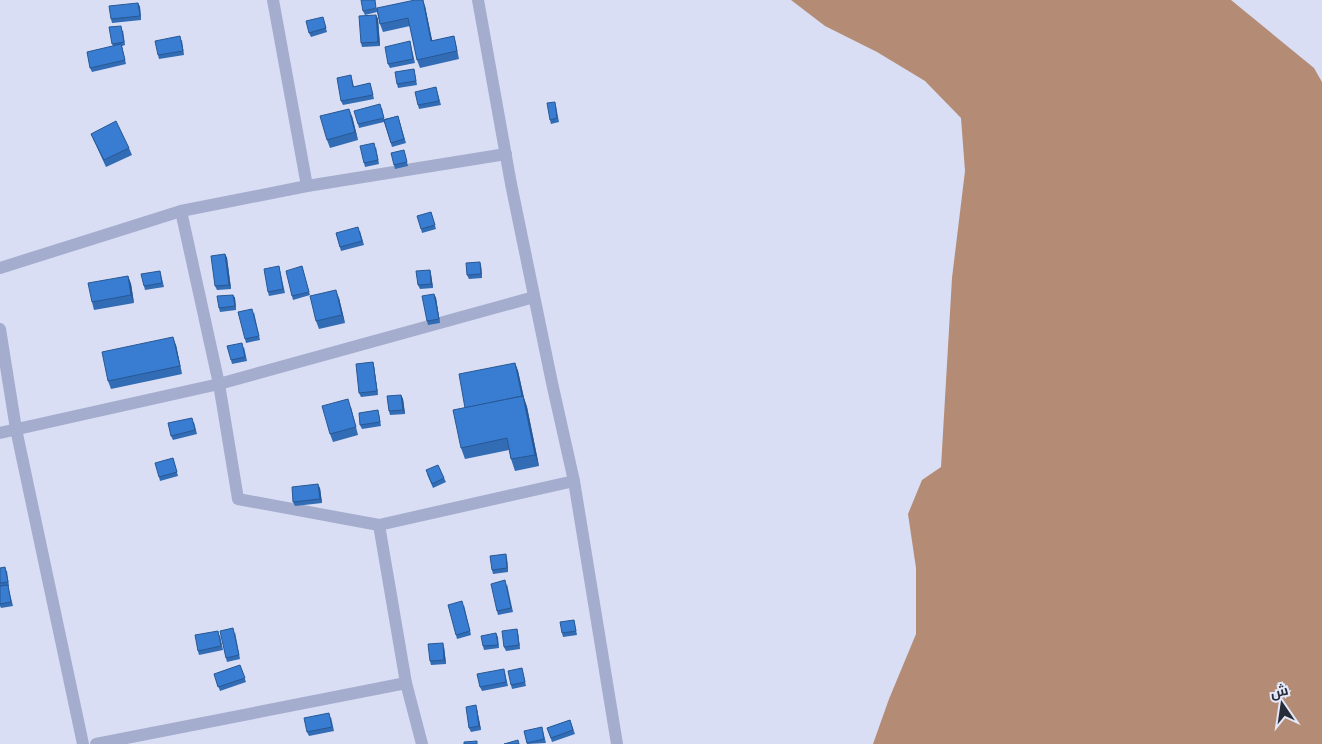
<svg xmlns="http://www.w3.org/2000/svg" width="1322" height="744" font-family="Quicksand,Cairo,sans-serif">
	<rect width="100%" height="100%" fill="#d9def4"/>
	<polygon fill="#b48c75" points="791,0 1231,0 1314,68 1322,82 1322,744 873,744 889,699 916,634 916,568 908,514 922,480 941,467 952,278 965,171 961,118 925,81 877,52 825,26"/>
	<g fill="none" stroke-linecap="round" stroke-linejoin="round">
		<g stroke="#a4adce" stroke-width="12">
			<polyline points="273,0 307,186"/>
			<polyline points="478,0 511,184 552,383 574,481 617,744"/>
			<polyline points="181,211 219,384 238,499 379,525 406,683 422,744"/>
			<polyline points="0,268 181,211 307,186 506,154"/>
			<polyline points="0,329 16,429 83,744"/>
			<polyline points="0,433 219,384 534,297"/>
			<polyline points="379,525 574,481"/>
			<polyline points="96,744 406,683"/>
		</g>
	</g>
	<g fill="#316cb5">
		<polygon points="138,3 140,7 141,20 112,23 111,19"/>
		<polygon points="425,6 432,41 454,36 456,44 459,59 420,68 417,60 410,26 383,32 380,24 377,12 365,15 363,11 377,8"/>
		<polygon points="376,15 378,19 380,46 362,47 361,43"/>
		<polygon points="324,21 327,32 311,37 309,33"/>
		<polygon points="123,30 125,45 122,46 126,64 92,72 90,68 113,46 112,44"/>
		<polygon points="182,40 184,55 159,59 158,55"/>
		<polygon points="410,41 415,63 390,68 388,64"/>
		<polygon points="414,69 417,85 398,88 397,84"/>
		<polygon points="352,79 354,87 370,83 374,99 343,105 341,101"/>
		<polygon points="436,87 441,105 419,109 418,105"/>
		<polygon points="556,106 559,122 551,124 550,120"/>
		<polygon points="382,108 384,119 398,116 406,143 392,147 384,122 359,128 358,124"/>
		<polygon points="352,116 358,140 330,148 327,140"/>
		<polygon points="91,134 129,148 132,155 106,167 94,141"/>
		<polygon points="376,147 379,164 365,167 364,163"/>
		<polygon points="405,154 408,166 395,169 394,165"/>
		<polygon points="431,212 436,229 422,233 421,229"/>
		<polygon points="360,231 364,245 341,251 336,233"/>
		<polygon points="225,254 227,258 231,289 217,290 215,286"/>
		<polygon points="481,265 482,278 469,279 467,275"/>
		<polygon points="279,266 285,293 269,296 268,292"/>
		<polygon points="302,266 310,295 293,300 292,296"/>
		<polygon points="430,270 431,274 433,288 420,289 418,285"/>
		<polygon points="160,271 164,287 145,290 144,286"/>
		<polygon points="128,276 131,284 134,303 94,310 92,302"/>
		<polygon points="434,294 436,298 440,323 428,325 427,321"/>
		<polygon points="233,295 235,298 236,310 220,312 219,308"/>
		<polygon points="339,298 345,323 319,329 316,321"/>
		<polygon points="254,312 260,340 246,343 245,339"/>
		<polygon points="176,345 182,374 111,389 108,381"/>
		<polygon points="244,347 247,361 232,364 231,360"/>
		<polygon points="373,362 374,366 378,395 361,397 359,393"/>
		<polygon points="515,363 518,371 524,398 527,407 539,466 515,471 511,459 509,450 465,459 461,448 465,408"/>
		<polygon points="401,395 403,399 405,414 390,415 389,411"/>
		<polygon points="351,407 358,435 333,442 330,434"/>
		<polygon points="379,414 381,426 362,429 360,425"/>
		<polygon points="194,422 197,434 173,440 171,436"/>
		<polygon points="173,458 178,476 160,481 159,477"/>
		<polygon points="427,474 444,478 446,482 433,488"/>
		<polygon points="320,488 322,503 295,506 293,502"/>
		<polygon points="507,558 508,572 493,574 492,570"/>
		<polygon points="0,568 7,571 9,586 8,586 13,606 1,608 0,606"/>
		<polygon points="507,584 513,612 498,615 497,611"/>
		<polygon points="464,605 471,635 457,639 456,635"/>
		<polygon points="574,620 577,635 563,637 562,633"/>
		<polygon points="517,629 518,633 520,649 506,651 504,647"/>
		<polygon points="235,632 240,659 227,662 226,658"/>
		<polygon points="496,633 498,637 499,648 484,650 483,646"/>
		<polygon points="220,635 223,650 199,655 198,651"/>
		<polygon points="444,647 446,664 431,665 430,661"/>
		<polygon points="240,665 246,682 220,691 214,674"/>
		<polygon points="522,668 526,686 512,689 511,685"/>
		<polygon points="505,673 508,686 482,691 480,687"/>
		<polygon points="477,709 481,730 471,732 469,728"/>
		<polygon points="331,717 334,731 309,736 307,732"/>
		<polygon points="570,720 575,734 552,742 547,728"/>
		<polygon points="524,731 543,731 546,743 527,744"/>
	</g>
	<g fill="#285894">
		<polygon points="423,0 425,6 434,49 431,41"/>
		<polygon points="138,3 140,7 141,20 140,16"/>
		<polygon points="376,15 378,19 380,46 378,42"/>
		<polygon points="349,109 352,116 358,140 355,132"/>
		<polygon points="225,254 227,258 231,289 229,285"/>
		<polygon points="480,262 481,265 482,278 481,274"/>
		<polygon points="430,270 431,274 433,288 431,284"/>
		<polygon points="128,276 131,284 134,303 131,295"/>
		<polygon points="336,290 339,298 345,323 342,315"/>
		<polygon points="434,294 436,298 440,323 439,319"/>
		<polygon points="233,295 235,298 236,310 235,306"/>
		<polygon points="173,337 176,345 182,374 180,366"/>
		<polygon points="373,362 374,366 378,395 377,391"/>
		<polygon points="515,363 518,371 524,398 527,407 539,466 535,455"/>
		<polygon points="401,395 403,399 405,414 403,410"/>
		<polygon points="318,484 320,488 322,503 320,499"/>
		<polygon points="506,554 507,558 508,572 507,568"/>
		<polygon points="517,629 518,633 520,649 519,645"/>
		<polygon points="443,643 444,647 446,664 444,660"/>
		<polygon points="476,705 477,709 481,730 479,726"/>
	</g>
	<g fill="#397dd3" stroke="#285894">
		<polygon points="361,0 375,0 376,8 363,11"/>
		<polygon points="415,0 423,0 431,41 454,36 457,51 417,60 408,18 380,24 377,8"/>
		<polygon points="138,3 140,16 111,19 109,6"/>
		<polygon points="376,15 378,42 361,43 359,16"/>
		<polygon points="323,17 326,28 309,33 306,21"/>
		<polygon points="121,26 124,42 112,44 109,27"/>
		<polygon points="180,36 183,51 158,55 155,41"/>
		<polygon points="410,41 413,59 388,64 385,47"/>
		<polygon points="121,44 125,60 90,68 87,52"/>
		<polygon points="414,69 416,81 397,84 395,72"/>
		<polygon points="351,75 353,87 370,83 373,95 341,101 337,78"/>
		<polygon points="436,87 439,101 418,105 415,92"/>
		<polygon points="555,102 557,118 550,120 547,103"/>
		<polygon points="380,104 384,118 358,124 354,111"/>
		<polygon points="349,109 355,132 327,140 320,116"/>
		<polygon points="398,116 404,139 391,143 384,120"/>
		<polygon points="116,121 129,148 104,160 91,134"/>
		<polygon points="374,143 378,160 364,163 360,146"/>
		<polygon points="404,150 407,162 394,165 391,153"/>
		<polygon points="431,212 435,225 421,229 417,216"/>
		<polygon points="358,227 362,241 340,247 336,233"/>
		<polygon points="225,254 229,285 215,286 211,256"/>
		<polygon points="480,262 481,274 467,275 466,263"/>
		<polygon points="279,266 283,289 268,292 264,269"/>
		<polygon points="302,266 309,292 292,296 286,271"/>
		<polygon points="430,270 431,284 418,285 416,271"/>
		<polygon points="160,271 162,283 144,286 141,274"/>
		<polygon points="128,276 131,295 92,302 88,283"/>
		<polygon points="336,290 342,315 316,321 310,296"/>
		<polygon points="434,294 439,319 427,321 422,296"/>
		<polygon points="233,295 235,306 219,308 217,296"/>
		<polygon points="252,309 259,336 245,339 238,312"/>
		<polygon points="173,337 180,366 108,381 102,352"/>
		<polygon points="242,343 245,357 231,360 227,346"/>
		<polygon points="373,362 377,391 359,393 356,364"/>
		<polygon points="515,363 522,396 465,408 459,374"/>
		<polygon points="401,395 403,410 389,411 387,396"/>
		<polygon points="523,396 535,455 511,459 507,438 461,448 453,410"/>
		<polygon points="348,399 356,427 330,434 322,406"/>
		<polygon points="378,410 380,422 360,425 359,413"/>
		<polygon points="192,418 195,430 171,436 168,423"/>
		<polygon points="173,458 177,472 159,477 155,463"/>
		<polygon points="438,465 444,478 432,484 426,470"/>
		<polygon points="318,484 320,499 293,502 292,487"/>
		<polygon points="506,554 507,568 492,570 490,556"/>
		<polygon points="5,567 8,582 0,583 0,568"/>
		<polygon points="505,580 511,608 497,611 491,584"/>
		<polygon points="8,585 11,602 0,604 0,586"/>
		<polygon points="462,601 470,631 456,635 448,605"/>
		<polygon points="574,620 576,631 562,633 560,622"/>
		<polygon points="233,628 239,655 226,658 220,631"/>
		<polygon points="517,629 519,645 504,647 502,631"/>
		<polygon points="218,631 221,646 198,651 195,635"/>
		<polygon points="496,633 498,645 483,646 481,636"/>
		<polygon points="443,643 444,660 430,661 428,644"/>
		<polygon points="240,665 245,678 218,687 214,674"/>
		<polygon points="522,668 525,682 511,685 508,671"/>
		<polygon points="504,669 506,682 480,687 477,674"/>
		<polygon points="476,705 479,726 469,728 466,707"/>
		<polygon points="329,713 332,727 307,732 304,718"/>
		<polygon points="570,720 573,730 551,738 547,728"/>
		<polygon points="542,727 544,739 527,743 524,731"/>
		<polygon points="518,740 519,744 504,744"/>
		<polygon points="477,741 477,744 464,744 464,742"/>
	</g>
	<g transform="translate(1282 704) rotate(347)" stroke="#e6e9fb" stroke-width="4" paint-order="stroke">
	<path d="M0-4L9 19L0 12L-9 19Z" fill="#262d38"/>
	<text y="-8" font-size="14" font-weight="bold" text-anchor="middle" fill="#262d38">ش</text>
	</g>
</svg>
